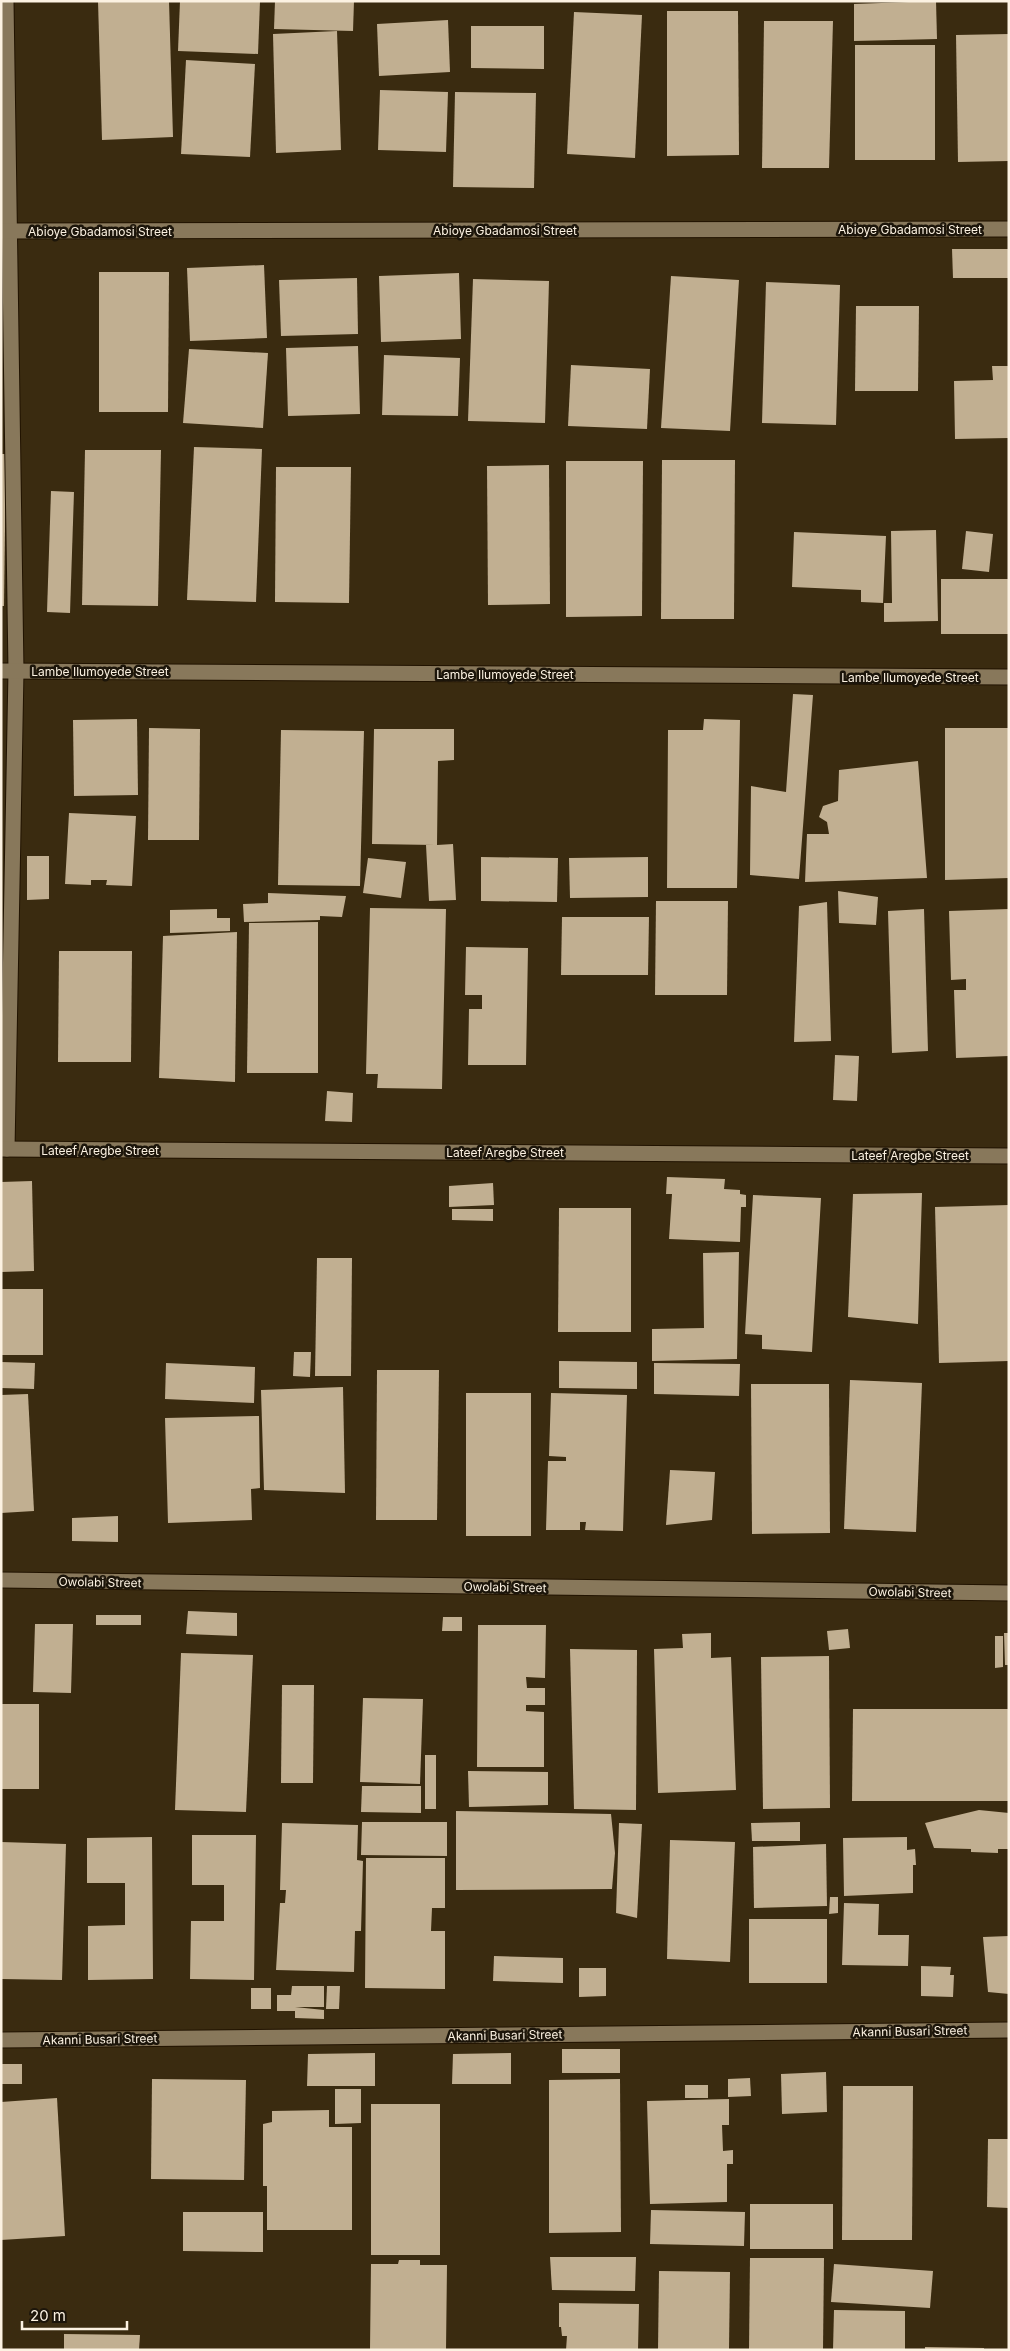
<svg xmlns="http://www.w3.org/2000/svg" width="1010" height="2351" font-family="Inter,sans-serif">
	<rect width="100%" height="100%" fill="#3a2b10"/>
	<g fill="#c1af91">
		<polygon points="98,1 169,1 173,137 102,140"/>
		<polygon points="180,1 260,1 258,54 178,51"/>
		<polygon points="275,1 354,1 353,31 274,29"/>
		<polygon points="936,1 937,39 854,41 854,4"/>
		<polygon points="667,11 738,11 739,155 667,156"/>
		<polygon points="574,12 642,15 635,158 567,154"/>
		<polygon points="448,20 450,72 379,76 377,24"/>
		<polygon points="764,21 833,21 829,168 762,168"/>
		<polygon points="471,26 544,26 544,69 471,68"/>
		<polygon points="337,31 341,150 276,153 273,34"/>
		<polygon points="1009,34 1009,161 958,162 956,35"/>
		<rect x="855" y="45" width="80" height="115"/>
		<polygon points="186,60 255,64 250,157 181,154"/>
		<polygon points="380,90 448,92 446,152 378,150"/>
		<polygon points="455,92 536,93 534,188 453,187"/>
		<polygon points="952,249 1009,249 1009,278 953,278"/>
		<polygon points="264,265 267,338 190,341 187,268"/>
		<polygon points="99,272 169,272 168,412 99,412"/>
		<polygon points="459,273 461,339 381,342 379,276"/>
		<polygon points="671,276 739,280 730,431 661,428"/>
		<polygon points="357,278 358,334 281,336 279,280"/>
		<polygon points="473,279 549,281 545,423 468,421"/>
		<polygon points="766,282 840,285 836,425 762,423"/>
		<polygon points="856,306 919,306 918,391 855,391"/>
		<polygon points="358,346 360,414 288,416 286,348"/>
		<polygon points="189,349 268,353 263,428 183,423"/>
		<polygon points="384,355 460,358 458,416 382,415"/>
		<polygon points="571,365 650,369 647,429 568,426"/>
		<polygon points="992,366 1009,366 1009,438 955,439 954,381 993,380"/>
		<polygon points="194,447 262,449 256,602 187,600"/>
		<polygon points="85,450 161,450 158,606 82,605"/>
		<polygon points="1,454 6,454 4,606 1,606"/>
		<polygon points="662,460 735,460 734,619 661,619"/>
		<polygon points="566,461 643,461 642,616 566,617"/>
		<polygon points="549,465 550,604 488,605 487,466"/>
		<polygon points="276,467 351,467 349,603 275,602"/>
		<polygon points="51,491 74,492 70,613 47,612"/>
		<polygon points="936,530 938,621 884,622 884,603 892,603 891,531"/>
		<polygon points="966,531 993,534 989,572 962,569"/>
		<polygon points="794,532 886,536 883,603 861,602 861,590 792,587"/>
		<rect x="941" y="579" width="68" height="55"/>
		<polygon points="793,694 813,695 799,879 750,875 751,786 786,792"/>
		<polygon points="137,719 138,795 74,796 73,720"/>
		<polygon points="704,719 740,720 737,888 667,888 668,730 703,730"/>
		<polygon points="149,728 200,729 199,840 148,840"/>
		<polygon points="945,728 1009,728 1009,878 945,880"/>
		<polygon points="374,729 454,729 454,760 438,761 437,845 453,844 456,900 429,901 426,845 435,845 372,844"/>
		<polygon points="281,730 364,731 360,886 278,885"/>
		<polygon points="918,761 927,878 805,882 807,834 829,834 827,822 819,817 823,806 838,801 839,770"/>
		<polygon points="69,813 136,816 132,886 106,885 107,880 91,880 91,885 65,884"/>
		<polygon points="27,856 49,856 49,899 27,900"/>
		<polygon points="481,857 558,858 557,902 481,901"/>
		<polygon points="648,857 648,897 570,898 569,858"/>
		<polygon points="368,858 406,862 401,898 363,893"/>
		<polygon points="838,891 878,897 876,925 839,923"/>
		<polygon points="268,893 346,896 342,917 320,916 320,920 244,922 243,904 268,903"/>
		<polygon points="656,901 728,901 727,995 655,995"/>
		<polygon points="827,902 831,1041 794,1042 799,906"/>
		<polygon points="370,908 446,909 442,1089 377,1088 378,1074 366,1074"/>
		<polygon points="217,909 217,918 230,918 230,931 170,933 170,910"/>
		<polygon points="924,909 928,1051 892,1053 888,911"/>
		<polygon points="1009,909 1009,1056 956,1058 954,990 966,990 966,979 951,980 949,911"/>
		<polygon points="562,917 649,917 648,975 561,975"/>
		<polygon points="318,922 318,1073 247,1073 249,923"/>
		<polygon points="237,932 235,1082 159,1078 163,936"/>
		<polygon points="466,947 528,948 526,1065 468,1065 469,1009 482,1009 482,995 465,995"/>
		<polygon points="59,951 132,951 131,1062 58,1062"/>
		<polygon points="835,1055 859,1056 857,1101 833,1100"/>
		<polygon points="327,1091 353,1093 352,1122 325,1121"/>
		<polygon points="667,1177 725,1179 724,1189 740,1190 740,1194 746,1195 746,1207 741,1207 740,1242 669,1239 672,1194 666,1194"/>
		<polygon points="32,1181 34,1271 1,1272 1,1182"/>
		<polygon points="493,1183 494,1205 449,1207 449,1186"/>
		<polygon points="922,1193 918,1324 848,1317 853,1194"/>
		<polygon points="753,1195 821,1198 812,1352 762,1349 762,1335 745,1334"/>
		<polygon points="1009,1205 1009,1361 939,1363 935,1207"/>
		<polygon points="559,1208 631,1208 631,1332 558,1332"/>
		<polygon points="452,1209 493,1209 493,1221 452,1220"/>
		<polygon points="739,1252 737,1359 652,1361 652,1329 704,1328 703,1253"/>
		<polygon points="317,1258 352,1258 351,1376 315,1376"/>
		<rect x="1" y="1289" width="42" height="66"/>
		<polygon points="294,1352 311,1352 310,1377 293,1376"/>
		<polygon points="559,1361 637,1362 637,1389 559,1388"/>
		<polygon points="1,1362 35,1363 34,1389 1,1388"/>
		<polygon points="166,1363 255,1367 254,1403 165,1399"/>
		<polygon points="654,1363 740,1364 739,1396 654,1394"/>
		<polygon points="377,1370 439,1370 437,1520 376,1520"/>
		<polygon points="850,1380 922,1383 916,1532 844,1529"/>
		<polygon points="751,1384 829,1384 830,1533 752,1534"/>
		<polygon points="343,1387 345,1493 264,1490 261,1390"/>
		<rect x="466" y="1393" width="65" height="143"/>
		<polygon points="551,1393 627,1395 623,1531 585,1530 586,1522 580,1522 580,1530 546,1530 548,1461 566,1461 566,1457 549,1456"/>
		<polygon points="28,1394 34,1511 1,1513 1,1395"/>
		<polygon points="259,1416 260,1488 251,1489 252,1520 168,1523 165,1418"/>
		<polygon points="670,1470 715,1472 712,1520 666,1525"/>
		<polygon points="118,1516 118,1542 72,1541 72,1518"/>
		<polygon points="188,1611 237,1613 237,1636 186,1634"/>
		<rect x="96" y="1615" width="45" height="10"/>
		<polygon points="443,1617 462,1617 462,1631 442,1631"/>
		<polygon points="35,1624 73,1624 71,1693 33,1692"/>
		<polygon points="478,1625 546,1625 545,1678 526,1677 527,1688 545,1688 545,1705 526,1705 526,1711 544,1712 544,1767 477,1767"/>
		<polygon points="848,1629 850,1648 829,1650 827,1631"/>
		<polygon points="711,1633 711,1658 731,1657 736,1790 658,1793 654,1649 683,1648 682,1634"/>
		<polygon points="1004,1633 1009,1633 1009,1665 1005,1665"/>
		<polygon points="995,1636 1003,1636 1003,1667 995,1668"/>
		<polygon points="570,1649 637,1650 636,1810 574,1809"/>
		<polygon points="181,1653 253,1655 246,1812 175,1810"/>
		<polygon points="829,1656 830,1808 763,1809 761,1657"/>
		<polygon points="282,1685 314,1685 313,1783 281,1783"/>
		<polygon points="363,1698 423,1699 420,1784 360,1782"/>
		<rect x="1" y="1704" width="38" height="85"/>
		<polygon points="853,1709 1009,1709 1009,1801 852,1801"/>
		<rect x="425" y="1755" width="11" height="54"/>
		<polygon points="468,1771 548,1772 548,1805 469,1807"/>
		<polygon points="362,1786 421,1786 421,1813 361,1812"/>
		<polygon points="979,1810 1009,1813 1009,1849 998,1849 998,1853 971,1852 971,1849 934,1848 925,1823"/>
		<polygon points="456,1811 611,1814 615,1853 612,1889 456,1890"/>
		<polygon points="362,1822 447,1822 447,1856 361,1855"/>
		<polygon points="800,1822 800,1841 752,1841 751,1823"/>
		<polygon points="282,1823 358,1825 357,1860 363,1861 361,1931 355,1931 354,1972 276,1970 280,1903 285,1903 286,1890 280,1890"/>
		<polygon points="619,1823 642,1824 637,1918 616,1913"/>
		<polygon points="192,1835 256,1835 254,1980 190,1979 191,1921 224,1921 224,1885 192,1885"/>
		<polygon points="152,1837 153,1979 88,1980 88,1926 125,1925 125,1883 87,1883 87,1838"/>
		<polygon points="907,1837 907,1850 915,1849 916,1865 913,1865 913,1893 844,1896 843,1838"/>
		<polygon points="670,1840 735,1842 730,1962 667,1959"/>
		<polygon points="1,1842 66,1844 62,1980 1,1979"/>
		<polygon points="826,1844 827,1906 754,1908 753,1847"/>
		<polygon points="366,1858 445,1858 445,1908 432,1908 431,1931 445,1931 445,1989 365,1988"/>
		<polygon points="830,1897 838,1897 838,1913 829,1914"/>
		<polygon points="844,1903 879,1904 878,1935 909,1935 908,1966 842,1965"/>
		<rect x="749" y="1919" width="78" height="64"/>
		<polygon points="1009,1936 1009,1994 988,1992 983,1937"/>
		<polygon points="494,1956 563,1958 563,1983 493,1981"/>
		<polygon points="921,1966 951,1967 950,1975 954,1975 953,1997 921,1996"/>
		<polygon points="579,1968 606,1968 606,1996 579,1997"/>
		<polygon points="292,1986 324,1986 324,2007 295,2007 324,2010 324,2019 295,2018 295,2011 277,2011 277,1995 291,1995"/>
		<polygon points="327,1986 340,1986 339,2009 326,2009"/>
		<rect x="251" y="1988" width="20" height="21"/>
		<rect x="562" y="2049" width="58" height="24"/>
		<polygon points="375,2053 375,2086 307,2086 308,2054"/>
		<polygon points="511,2053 511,2084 452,2084 453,2054"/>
		<rect x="1" y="2064" width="21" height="20"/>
		<polygon points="826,2072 827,2112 782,2114 781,2074"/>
		<polygon points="750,2078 751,2096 728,2097 728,2079"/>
		<polygon points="152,2079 246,2080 244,2180 151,2179"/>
		<polygon points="620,2079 621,2232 549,2233 549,2080"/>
		<rect x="685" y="2085" width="23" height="13"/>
		<polygon points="843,2086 913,2086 912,2240 842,2240"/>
		<polygon points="335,2089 361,2089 361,2123 335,2124"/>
		<polygon points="57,2098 65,2236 1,2240 1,2102"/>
		<polygon points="729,2099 729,2125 722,2125 723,2151 733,2150 733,2164 727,2164 727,2202 650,2204 647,2101"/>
		<rect x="371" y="2104" width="69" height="151"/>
		<polygon points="329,2110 329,2127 352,2127 352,2230 267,2230 267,2186 263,2186 263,2124 272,2122 272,2111"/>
		<polygon points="988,2139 1009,2139 1009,2208 987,2207"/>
		<rect x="750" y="2204" width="83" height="45"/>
		<polygon points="651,2210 745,2212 744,2246 650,2244"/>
		<polygon points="183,2212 263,2212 263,2252 183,2251"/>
		<polygon points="550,2257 636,2257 635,2291 552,2290"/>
		<polygon points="750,2258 824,2258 823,2350 749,2350"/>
		<polygon points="399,2260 420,2260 420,2265 447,2265 446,2350 370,2350 371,2264 398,2264"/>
		<polygon points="834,2264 933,2271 930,2308 831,2302"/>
		<polygon points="659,2271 730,2272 729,2350 658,2350"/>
		<polygon points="559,2303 639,2304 638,2350 566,2350 567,2336 562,2336 561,2327 559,2327"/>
		<polygon points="834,2310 905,2311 905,2350 833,2350"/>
		<polygon points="64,2334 140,2335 139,2350 64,2350"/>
		<polygon points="925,2347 984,2348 984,2350 925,2350"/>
	</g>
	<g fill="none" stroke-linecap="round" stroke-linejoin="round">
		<g stroke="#211300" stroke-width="17">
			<g id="street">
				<polyline points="6,1 16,671 7,1149"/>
				<polyline points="1,231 1009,229"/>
				<polyline points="1,671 1009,677"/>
				<polyline points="1,1149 1009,1156"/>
				<polyline points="1,1580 1009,1593"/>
				<polyline points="1,2040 1009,2030"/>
			</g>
		</g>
		<use href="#street" stroke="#88785b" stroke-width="15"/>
	</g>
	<g text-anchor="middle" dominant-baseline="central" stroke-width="5" stroke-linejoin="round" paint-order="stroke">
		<g font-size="12" fill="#fcf2e2" stroke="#1c150a">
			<text x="910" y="229">Abioye Gbadamosi Street</text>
			<text x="505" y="230">Abioye Gbadamosi Street</text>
			<text x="100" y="231">Abioye Gbadamosi Street</text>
			<text x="100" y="671">Lambe Ilumoyede Street</text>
			<text x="505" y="674">Lambe Ilumoyede Street</text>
			<text x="910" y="677">Lambe Ilumoyede Street</text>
			<text x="100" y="1150">Lateef Aregbe Street</text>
			<text x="505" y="1152">Lateef Aregbe Street</text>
			<text x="910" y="1155">Lateef Aregbe Street</text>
			<text transform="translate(100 1582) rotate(1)">Owolabi Street</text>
			<text transform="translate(505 1587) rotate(1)">Owolabi Street</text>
			<text transform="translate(910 1592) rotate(1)">Owolabi Street</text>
			<text transform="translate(910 2031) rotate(-1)">Akanni Busari Street</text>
			<text transform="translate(505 2035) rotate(-1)">Akanni Busari Street</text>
			<text transform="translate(100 2039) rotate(-1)">Akanni Busari Street</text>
		</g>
	</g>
	<rect width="1010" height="2351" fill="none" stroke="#fcf2e2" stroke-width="5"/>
	<path d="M22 2321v8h105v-8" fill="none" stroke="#fcf2e2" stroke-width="2.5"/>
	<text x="30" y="2321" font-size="15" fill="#fcf2e2" stroke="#1c150a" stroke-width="4" paint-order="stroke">20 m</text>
</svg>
